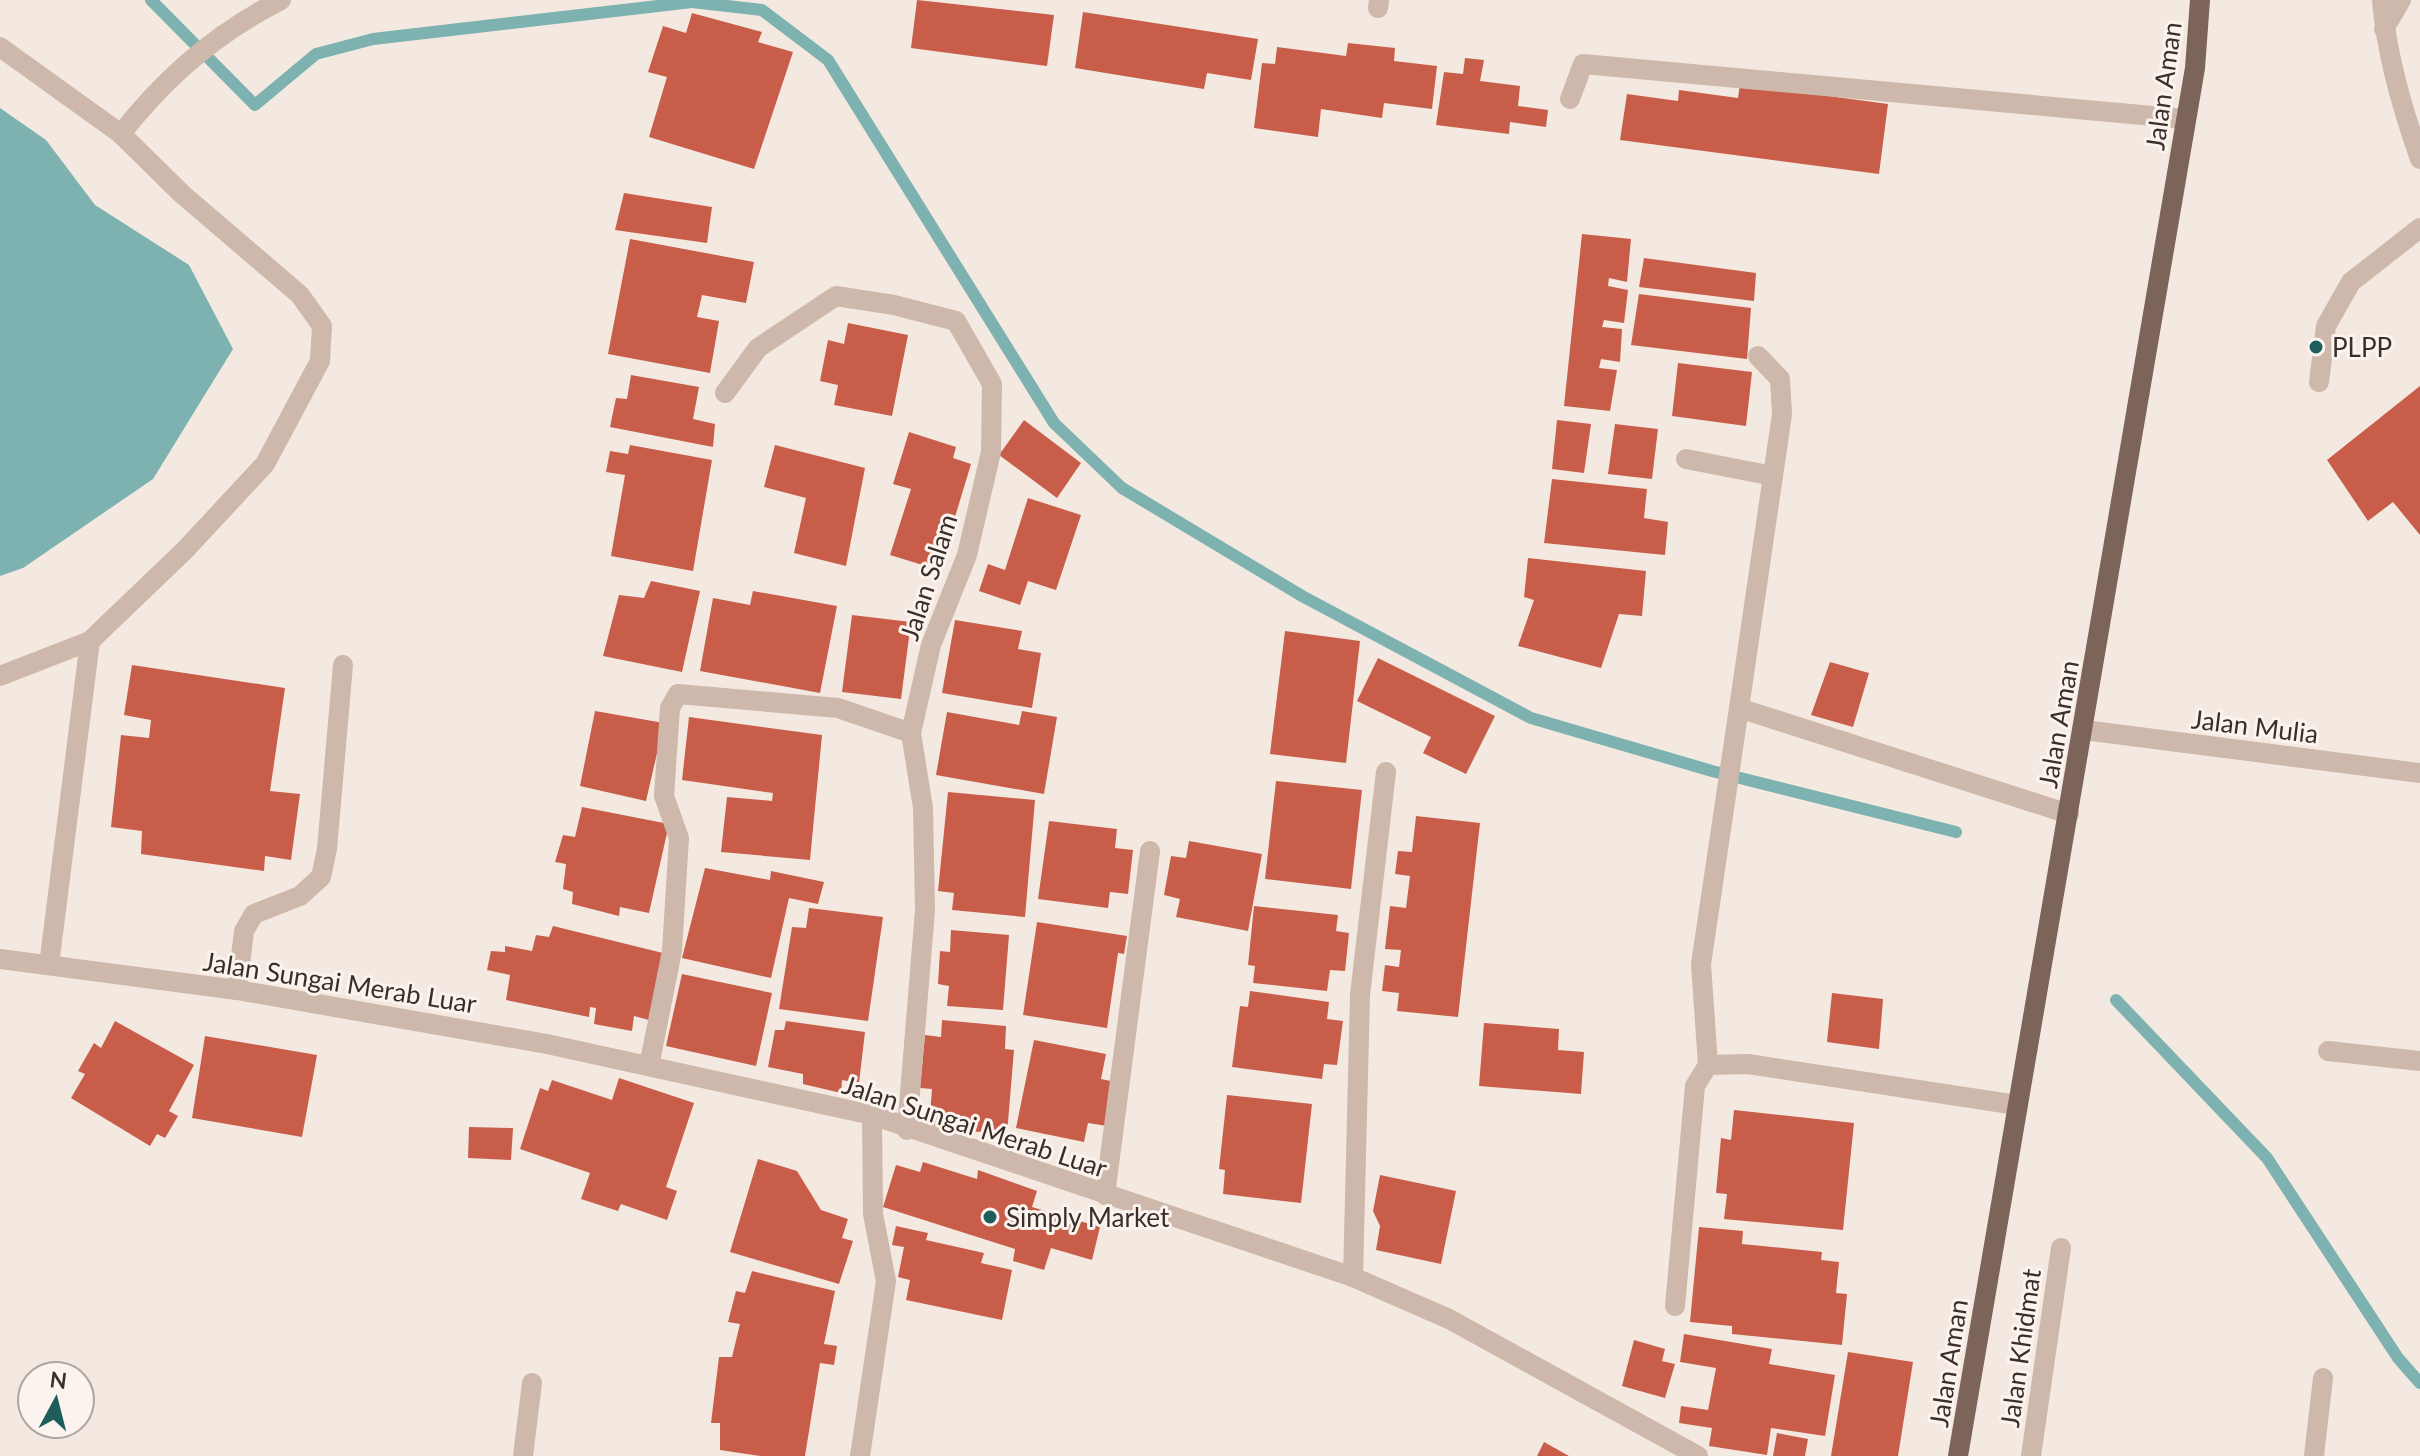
<svg xmlns="http://www.w3.org/2000/svg" width="2420" height="1456" font-family="Lato,sans-serif">
	<rect width="100%" height="100%" fill="#f4e9e0"/>
	<polygon fill="#7eb2b0" points="0,108 46,140 95,205 189,265 233,349 153,479 23,568 0,576"/>
	<g fill="none" stroke-linecap="round" stroke-linejoin="round">
		<g stroke="#7eb2b0" stroke-width="12">
			<polyline points="151,0 255,105 316,54 373,39 692,2 762,10 828,60 1054,423 1122,488 1302,596 1531,718 1712,771 1956,832"/>
			<polyline points="2116,1000 2267,1158 2398,1358 2420,1383"/>
		</g>
	</g>
	<g fill="#c85e4a">
		<polygon points="917,0 1054,15 1047,66 911,48"/>
		<polygon points="1083,12 1258,39 1251,80 1207,73 1204,89 1075,68"/>
		<polygon points="692,13 762,32 758,42 793,52 754,169 649,137 667,77 648,72 663,26 686,33"/>
		<polygon points="1348,43 1395,48 1394,61 1437,66 1432,109 1384,103 1382,118 1321,109 1318,137 1254,128 1262,63 1275,64 1277,47 1346,56"/>
		<polygon points="1465,58 1484,60 1480,81 1520,86 1518,106 1548,110 1546,127 1510,122 1509,134 1436,125 1444,72 1463,74"/>
		<polygon points="1740,84 1888,104 1879,174 1620,140 1627,94 1678,101 1679,90 1738,98"/>
		<polygon points="624,193 712,207 707,243 615,230"/>
		<polygon points="1582,234 1631,239 1627,282 1609,278 1608,286 1628,290 1624,323 1604,320 1602,327 1622,329 1620,362 1601,359 1599,368 1617,370 1610,411 1564,406"/>
		<polygon points="630,239 754,262 746,303 702,295 697,317 719,321 710,373 608,354"/>
		<polygon points="1644,258 1756,273 1754,301 1639,287"/>
		<polygon points="1639,294 1751,308 1747,359 1631,345"/>
		<polygon points="848,323 908,335 892,416 834,405 838,385 820,381 828,340 844,344"/>
		<polygon points="1678,363 1752,372 1746,426 1672,416"/>
		<polygon points="631,375 699,387 693,419 715,424 713,447 610,427 616,398 627,399"/>
		<polygon points="2420,386 2420,535 2393,502 2368,521 2327,460"/>
		<polygon points="1024,420 1081,463 1057,498 999,455"/>
		<polygon points="1557,420 1591,424 1584,473 1552,469"/>
		<polygon points="1615,424 1658,429 1652,479 1608,474"/>
		<polygon points="909,432 956,447 953,458 971,464 939,570 890,555 911,489 893,484"/>
		<polygon points="630,445 712,460 693,571 611,556 625,475 606,472 610,451 628,454"/>
		<polygon points="775,445 865,468 846,566 794,553 806,498 764,487"/>
		<polygon points="1552,479 1647,489 1644,518 1668,522 1665,555 1544,543"/>
		<polygon points="1028,498 1081,515 1056,590 1028,581 1020,605 979,591 988,564 1005,570"/>
		<polygon points="1528,558 1646,571 1642,616 1619,614 1601,668 1518,646 1534,600 1524,597"/>
		<polygon points="651,581 700,591 682,672 603,656 619,595 644,598"/>
		<polygon points="753,591 837,606 820,693 700,671 713,598 750,605"/>
		<polygon points="852,615 911,622 901,699 842,692"/>
		<polygon points="955,620 1022,631 1018,649 1041,653 1032,708 942,693"/>
		<polygon points="1285,631 1360,641 1346,763 1270,754"/>
		<polygon points="1378,658 1495,716 1466,774 1423,753 1431,737 1357,701"/>
		<polygon points="1830,662 1869,673 1853,727 1811,715"/>
		<polygon points="132,665 285,688 270,791 300,794 291,860 265,856 264,871 141,854 142,831 111,827 121,735 149,738 151,720 124,715"/>
		<polygon points="595,711 664,723 646,801 580,786"/>
		<polygon points="1022,711 1057,717 1044,794 936,775 947,712 1019,725"/>
		<polygon points="689,717 822,735 810,860 721,852 727,797 772,801 773,793 682,780"/>
		<polygon points="1276,781 1362,790 1351,889 1265,879"/>
		<polygon points="948,792 1035,800 1025,917 952,910 954,893 938,891"/>
		<polygon points="582,807 669,824 649,913 620,907 619,916 572,904 573,892 563,889 566,864 555,862 563,835 575,837"/>
		<polygon points="1416,816 1480,823 1458,1017 1397,1011 1399,993 1382,991 1385,965 1399,967 1401,950 1385,949 1390,906 1406,908 1410,876 1395,874 1398,851 1412,852"/>
		<polygon points="1049,821 1117,829 1115,848 1133,850 1128,894 1110,892 1108,908 1038,899"/>
		<polygon points="1189,841 1262,854 1248,931 1176,917 1180,899 1164,895 1171,856 1186,858"/>
		<polygon points="705,868 770,880 771,871 824,882 818,904 789,898 771,978 682,958"/>
		<polygon points="1254,906 1338,915 1336,931 1349,933 1345,971 1330,970 1327,991 1253,983 1255,966 1248,965"/>
		<polygon points="809,908 883,917 868,1021 779,1009 792,927 806,928"/>
		<polygon points="1037,922 1127,936 1124,954 1118,953 1107,1028 1023,1015"/>
		<polygon points="553,926 663,953 649,1020 634,1016 632,1031 594,1024 596,1008 590,1007 589,1017 506,1000 510,975 487,970 491,951 505,952 505,946 532,951 536,935 549,937"/>
		<polygon points="951,930 1009,935 1003,1010 947,1006 949,986 938,984 940,951 950,952"/>
		<polygon points="682,974 772,993 756,1066 666,1046"/>
		<polygon points="1250,991 1329,1002 1327,1019 1343,1021 1337,1065 1324,1064 1322,1079 1232,1067 1240,1006 1248,1007"/>
		<polygon points="1832,993 1883,999 1879,1049 1827,1042"/>
		<polygon points="942,1020 1006,1026 1005,1049 1014,1050 1007,1134 929,1128 932,1089 920,1088 925,1035 941,1037"/>
		<polygon points="115,1021 194,1065 169,1111 178,1116 165,1138 157,1134 150,1146 71,1098 85,1074 78,1071 94,1043 101,1048"/>
		<polygon points="786,1021 865,1032 859,1083 842,1080 841,1093 803,1084 803,1074 768,1067 775,1030 784,1030"/>
		<polygon points="1484,1023 1559,1029 1558,1050 1584,1052 1581,1094 1479,1086"/>
		<polygon points="205,1036 317,1055 302,1137 192,1118"/>
		<polygon points="1034,1040 1106,1054 1101,1079 1116,1082 1107,1126 1088,1123 1084,1142 1016,1128"/>
		<polygon points="619,1078 694,1103 666,1187 677,1191 667,1220 621,1204 618,1211 581,1199 590,1173 520,1149 540,1088 548,1091 552,1080 612,1100"/>
		<polygon points="1227,1095 1312,1104 1301,1203 1223,1194 1225,1170 1219,1169"/>
		<polygon points="1734,1110 1854,1123 1843,1230 1724,1219 1727,1194 1716,1193 1721,1138 1731,1140"/>
		<polygon points="469,1127 513,1128 511,1160 468,1158"/>
		<polygon points="758,1159 797,1171 821,1210 848,1219 842,1238 853,1241 839,1284 730,1252"/>
		<polygon points="923,1162 977,1179 978,1170 1037,1191 1032,1207 1100,1227 1092,1260 1051,1248 1044,1270 1013,1261 1015,1249 883,1207 896,1165 920,1172"/>
		<polygon points="1380,1175 1456,1191 1441,1264 1376,1250 1380,1226 1373,1211"/>
		<polygon points="896,1226 928,1233 926,1240 984,1253 981,1263 1012,1270 1002,1320 906,1300 910,1280 898,1277 904,1247 892,1245"/>
		<polygon points="1699,1227 1743,1231 1742,1244 1822,1252 1821,1260 1839,1262 1836,1293 1847,1294 1842,1345 1732,1334 1732,1326 1690,1322"/>
		<polygon points="752,1271 835,1291 824,1344 837,1346 834,1365 820,1363 805,1456 760,1456 720,1450 720,1423 711,1423 719,1357 732,1357 740,1324 728,1322 736,1291 745,1293"/>
		<polygon points="1684,1334 1772,1349 1769,1364 1835,1375 1825,1436 1771,1428 1767,1455 1709,1446 1712,1428 1679,1423 1681,1406 1708,1410 1716,1368 1680,1362"/>
		<polygon points="1634,1340 1665,1349 1662,1361 1675,1364 1665,1398 1622,1386"/>
		<polygon points="1848,1352 1913,1362 1898,1456 1831,1456"/>
		<polygon points="1777,1433 1808,1439 1805,1456 1773,1456"/>
		<polygon points="1544,1442 1569,1456 1537,1456"/>
	</g>
	<g fill="none" stroke-linecap="round" stroke-linejoin="round">
		<g stroke="#cdb8ab" stroke-width="20">
			<path d="M2382,0C2386,54 2402,108 2420,159"/>
			<polyline points="1378,8 1379,0"/>
			<polyline points="2384,29 2401,0"/>
			<polyline points="0,47 121,134 182,194 300,295 322,326 320,361 265,464 185,550 90,641 0,676"/>
			<polyline points="1570,99 1583,64 2186,119"/>
			<path d="M121,134C165,77 218,32 281,0"/>
			<polyline points="1758,356 1780,379 1782,414 1773,476"/>
			<polyline points="2319,382 2326,326 2351,282 2420,228"/>
			<polyline points="725,393 758,348 836,296 894,305 956,321 992,384 991,452 967,555 931,645 911,733 923,808 925,910 907,1130"/>
			<polyline points="1686,459 1773,476 1739,708 2069,814"/>
			<polyline points="2084,730 2420,773"/>
			<polyline points="0,959 237,990 547,1044 872,1115 1353,1277 1449,1319 1698,1456"/>
			<polyline points="49,965 90,641"/>
			<polyline points="237,990 244,931 254,914 300,896 321,877 327,849 343,665"/>
			<polyline points="2328,1051 2420,1061"/>
			<polyline points="1708,1065 1701,964 1739,708"/>
			<polyline points="649,1066 672,951 679,838 664,796 670,708 678,694 838,708 911,733"/>
			<polyline points="1105,1195 1150,851"/>
			<polyline points="1353,1277 1360,995 1386,772"/>
			<polyline points="1675,1306 1695,1086 1708,1065 1748,1064 2017,1105"/>
			<polyline points="523,1456 532,1383"/>
			<polyline points="860,1456 886,1281 873,1214 872,1115"/>
			<polyline points="2031,1456 2061,1248"/>
			<polyline points="2314,1456 2323,1378"/>
		</g>
		<polyline stroke="#7c645b" stroke-width="20" points="1958,1456 2195,68 2200,0"/>
	</g>
	<g fill="#1e5d5c" stroke="#fbf3ed" stroke-width="3">
		<circle cx="2316" cy="347" r="8"/>
		<circle cx="990" cy="1217" r="8"/>
	</g>
	<g text-anchor="middle" dominant-baseline="central" stroke-width="6" stroke-linejoin="round" paint-order="stroke">
		<g font-size="26" fill="#3a2e2a" stroke="#fbf3ed">
			<text transform="translate(2163 86) rotate(-82)">Jalan Aman</text>
			<text transform="translate(928 577) rotate(-72)">Jalan Salam</text>
			<text transform="translate(2058 724) rotate(-80)">Jalan Aman</text>
			<text transform="translate(2255 726) rotate(7)">Jalan Mulia</text>
			<text transform="translate(340 982) rotate(9)">Jalan Sungai Merab Luar</text>
			<text transform="translate(975 1126) rotate(18)">Jalan Sungai Merab Luar</text>
			<text transform="translate(2020 1348) rotate(-82)">Jalan Khidmat</text>
			<text transform="translate(1948 1363) rotate(-81)">Jalan Aman</text>
		</g>
		<g font-size="26" fill="#3a2e2a" stroke="#fbf3ed" text-anchor="start">
			<text x="2332" y="347">PLPP</text>
			<text x="1006" y="1217">Simply Market</text>
		</g>
	</g>
	<g transform="translate(56 1400) rotate(7)"><circle r="38" fill="#fbf3ed" stroke="#aea49f" stroke-width="2"/>
	<path d="M0-6L14 30L0 20L-14 30Z" fill="#1e5d5c"/>
	<text y="-12" font-size="22" font-weight="bold" text-anchor="middle" fill="#3a2e2a">N</text>
	</g>
</svg>
